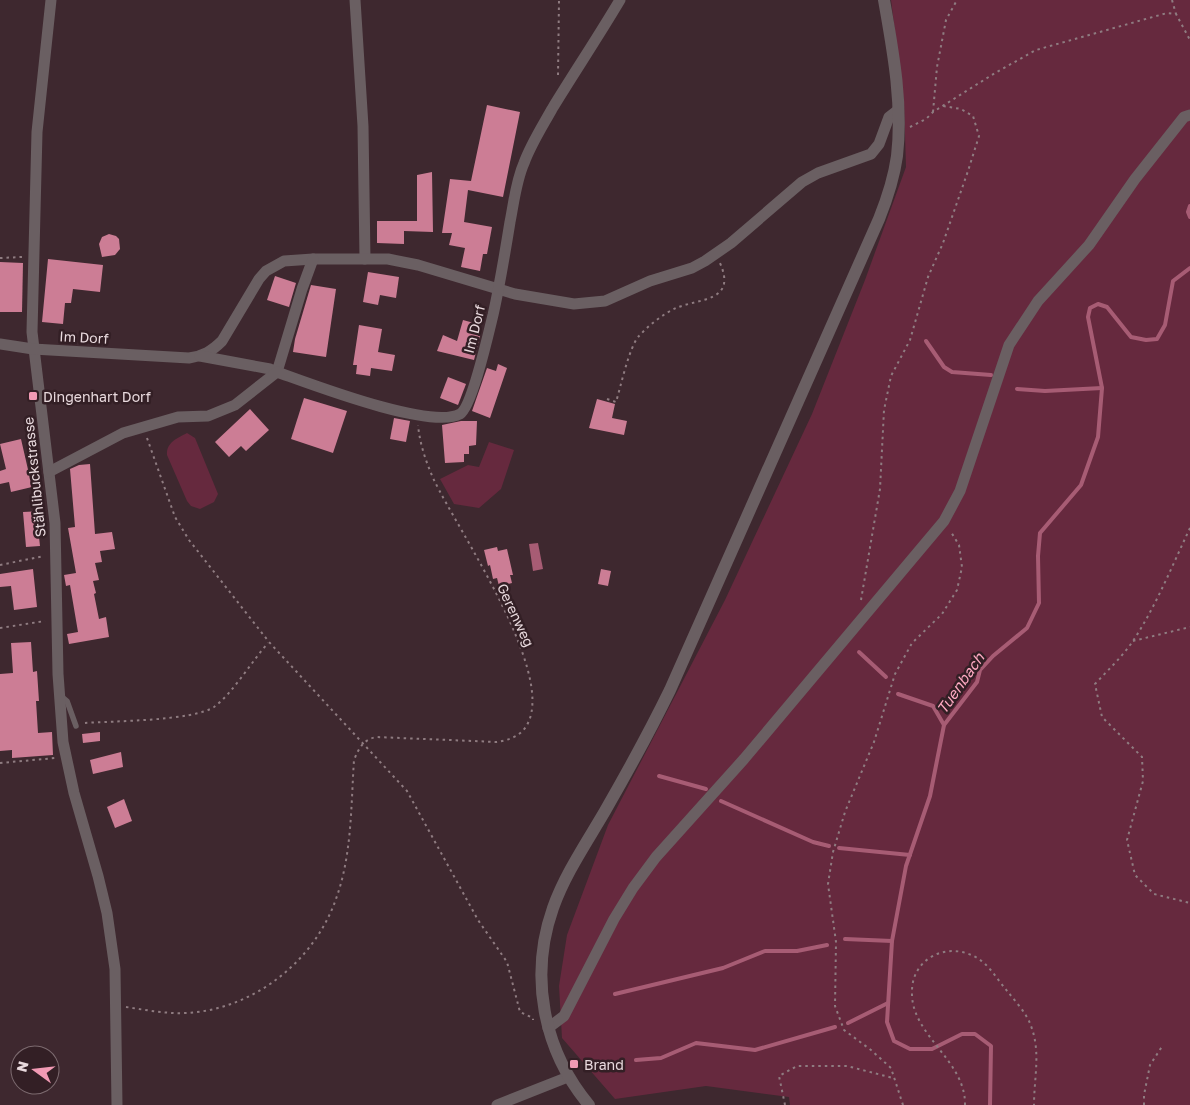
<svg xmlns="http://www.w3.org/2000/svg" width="1190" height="1105" font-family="'Golos Text',sans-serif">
	<rect width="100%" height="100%" fill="#3e282f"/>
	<g fill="#66293e">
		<polygon points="891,0 1190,0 1190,1105 790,1105 789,1097 706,1086 615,1099 562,1038 559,986 567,935 608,825 725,600 812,414 865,280 906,167 904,103"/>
		<path d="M187,433L195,438L218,494L214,502L200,509L191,506L187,501L167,455C166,442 178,438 187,433Z"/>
		<polygon points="489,442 514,450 501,489 479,508 454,504 440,479 468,465 479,467"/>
	</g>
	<polygon fill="#a75c74" points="538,543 543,569 533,571 529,544"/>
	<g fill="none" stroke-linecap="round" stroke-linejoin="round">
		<g stroke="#a75c74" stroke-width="4">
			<polyline points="1190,206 1188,212 1190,217"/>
			<polyline points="926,341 944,367 952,372 991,375"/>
			<polyline points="1017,389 1045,391 1102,388"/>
			<polyline points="859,652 886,677"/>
			<polyline points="898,694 933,706 944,725"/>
			<polyline points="659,776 706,789"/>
			<polyline points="721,801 813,842 829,846"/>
			<polyline points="839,848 910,855"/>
			<polyline points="845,939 892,941"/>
			<polyline points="615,994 723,968 765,951 797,951 827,945"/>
			<polyline points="848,1023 888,1003"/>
			<polyline points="636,1060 661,1058 696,1043 755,1050 835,1027"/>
			<polyline points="990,1105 991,1046 975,1034 962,1034 932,1049 910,1049 894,1041 887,1022 892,941 906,866 930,796 944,725 977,682 980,670 993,656 1027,628 1039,603 1038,556 1040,533 1081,485 1098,437 1102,388 1088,317 1090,308 1098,304 1107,307 1131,337 1146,340 1157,339 1165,325 1173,281 1190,268"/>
		</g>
	</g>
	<g fill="#cc7d95">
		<polygon points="487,105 520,112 503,197 468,190 464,222 492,227 487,254 483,254 480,271 461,267 465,248 449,245 452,233 442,233 450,179 471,181"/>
		<polygon points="432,172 433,232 404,231 404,244 377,243 377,221 417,221 417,175"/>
		<polygon points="109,234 116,236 119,239 120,249 115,255 102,257 99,244 102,237"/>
		<polygon points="48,259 103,265 100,292 73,289 71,303 65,303 63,324 42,322"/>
		<polygon points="0,262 23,263 22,312 0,312"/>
		<polygon points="368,272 399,277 396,298 380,295 378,305 363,302"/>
		<polygon points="275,276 296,283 289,307 267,300"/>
		<polygon points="311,285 336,289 326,357 293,352 295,339"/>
		<polygon points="463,320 481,325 478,336 480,336 474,360 437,351 443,335 457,341"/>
		<polygon points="359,325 382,329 378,352 395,355 392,371 371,368 370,376 356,374 357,365 353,365"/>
		<polygon points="498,364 507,368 490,418 472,411 487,368 496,371"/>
		<polygon points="448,377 466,384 458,405 440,398"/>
		<polygon points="304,398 347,411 333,453 291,439"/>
		<polygon points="597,399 615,404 612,418 627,421 624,435 589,428"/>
		<polygon points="250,409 269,430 246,451 241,446 229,457 215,442"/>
		<polygon points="394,418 410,421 406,442 390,439"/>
		<polygon points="461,421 477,421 476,445 469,446 469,454 464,454 464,462 445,463 442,425"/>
		<polygon points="21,439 32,487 11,492 9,482 0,484 0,471 6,469 0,444"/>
		<polygon points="90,464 95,534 112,532 115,549 100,551 102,562 95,563 99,580 93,581 96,593 94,594 99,619 106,617 109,637 69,644 67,634 78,632 70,585 66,586 64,575 76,573 68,528 75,527 70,469 79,465"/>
		<polygon points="43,511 45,536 39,537 40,546 26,547 23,512"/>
		<polygon points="497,547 498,551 507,549 513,575 510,575 512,583 499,586 497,578 493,579 490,565 488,566 484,550"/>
		<polygon points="33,569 37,607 14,610 11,586 0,587 0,574"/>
		<polygon points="601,569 611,571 608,586 598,584"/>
		<polygon points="31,642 33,672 37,671 39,701 36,701 38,733 52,732 53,755 12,758 12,750 0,751 0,674 13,673 11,643"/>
		<polygon points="100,732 100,741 83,743 82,734"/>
		<polygon points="121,752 123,767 93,774 90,760"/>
		<polygon points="124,799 132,821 115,828 107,807"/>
	</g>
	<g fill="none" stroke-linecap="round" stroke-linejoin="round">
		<g stroke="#8f7c81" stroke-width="2" stroke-dasharray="2.5 4" stroke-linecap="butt">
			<polyline points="1172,0 1176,14"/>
			<polyline points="558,75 559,0"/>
			<polyline points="933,112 937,67 946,20 957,0"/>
			<polyline points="910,127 926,119 933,112 995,73 1036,50 1167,13 1176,14 1190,40"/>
			<polyline points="0,258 22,257"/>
			<path d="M607,399L616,402C621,386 629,347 639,336C649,325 663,314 676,308C700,298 737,302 720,263"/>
			<polyline points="147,438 170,503 175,517 189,540 269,642 407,791 478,920 507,962 520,1012 533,1018 533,1020"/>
			<path d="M1190,528C1172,566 1156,606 1133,641C1122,657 1108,670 1095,684L1102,717L1142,757L1143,781L1127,840L1135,875L1154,894L1190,903"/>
			<polyline points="0,565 44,556"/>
			<polyline points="861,600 880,489 884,410 891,376 910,340 928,277 943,243 968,171 979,136 973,116 961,109 943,106"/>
			<polyline points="0,628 45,621"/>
			<polyline points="1133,641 1190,627"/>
			<path d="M85,723C112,721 193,721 214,707C233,693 252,661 268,643"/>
			<polyline points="0,763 55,758"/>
			<path d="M126,1007C146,1010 166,1014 187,1013C255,1009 316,960 337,896C352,853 351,804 354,760C359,748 363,740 376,737L497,742C509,740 522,736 528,723C554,670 459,532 434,480C426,462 420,445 418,425"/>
			<polyline points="785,1105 779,1076 797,1066 847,1066 893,1078"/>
			<polyline points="903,1105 891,1068 871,1050 844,1030 835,1006 836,942 828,884 833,852 845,812 874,742 895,674 912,643 942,614 957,590 962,567 959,545 951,532"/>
			<path d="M965,1105C966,1060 910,1035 912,991C912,977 919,964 931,957C948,947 969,950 984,963C993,971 1000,983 1008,992C1016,1002 1027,1014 1031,1026C1041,1052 1034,1078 1034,1105"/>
			<polyline points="1144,1105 1144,1095 1150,1065 1163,1045"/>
		</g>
		<polyline stroke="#6a5f62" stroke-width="5.5" points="61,696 67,701 76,726"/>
		<g stroke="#6a5f62" stroke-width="11">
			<polyline points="51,0 37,132 32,332 55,523 58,674 63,742 74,793 98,876 107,913 115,969 117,1105"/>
			<polyline points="355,0 363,126 365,259"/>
			<path d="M0,344L33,349L189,358C203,356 212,351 222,341L259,279L266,271L284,261L313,259H388L418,265L515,294L574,304L605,301L650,281L692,268L705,261L731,243L802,182L818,173L871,154L879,144L889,117L898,110"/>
			<polyline points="200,356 270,369 277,372 302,289 313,259"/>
			<path d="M49,472L123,433L178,417L208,416L235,405L277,372C311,384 430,430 460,414C472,407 489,331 493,315C500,284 505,253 510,222C514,202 516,181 524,163C531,144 542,127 552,109C574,73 598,37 620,0"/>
			<polyline points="548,1028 564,1016 614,919 633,888 656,857 744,759 944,521 960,491 1009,345 1038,301 1089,245 1135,179 1184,117 1190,115"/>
			<polyline points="497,1105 568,1077"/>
		</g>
		<path stroke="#6a5f62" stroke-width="12" d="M589,1105C543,1050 529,976 553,908C565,874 587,842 605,811C628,771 650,731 670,690L879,219C887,199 894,178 897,156C903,104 893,51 884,0"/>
	</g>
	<g fill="#f19ab4" stroke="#331f25" stroke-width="2">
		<rect x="28" y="391" width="10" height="10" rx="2.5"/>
		<rect x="569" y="1059" width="10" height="10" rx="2.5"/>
	</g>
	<g text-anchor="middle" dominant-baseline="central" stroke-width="5" stroke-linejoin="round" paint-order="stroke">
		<g font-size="14" fill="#e9dade" stroke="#331f25">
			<text transform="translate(474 329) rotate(-76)">Im Dorf</text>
			<text transform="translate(84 337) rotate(3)">Im Dorf</text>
			<text transform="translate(34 477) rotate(-96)">Stählibuckstrasse</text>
			<text transform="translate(516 615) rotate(65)">Gerenweg</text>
		</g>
		<g font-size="14" fill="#e9dade" stroke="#331f25" text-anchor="start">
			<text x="43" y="396">Dingenhart Dorf</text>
			<text x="584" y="1064">Brand</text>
		</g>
		<g font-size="15" font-style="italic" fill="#fea9c2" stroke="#331f25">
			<text transform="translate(960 683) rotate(-55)">Tuenbach</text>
		</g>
	</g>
	<g transform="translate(35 1070) rotate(285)"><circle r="24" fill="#331f25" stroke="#7c6a6f"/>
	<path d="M0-4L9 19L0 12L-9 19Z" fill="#f19ab4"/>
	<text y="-8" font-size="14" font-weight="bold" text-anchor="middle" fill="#e9dade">N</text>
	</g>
</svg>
